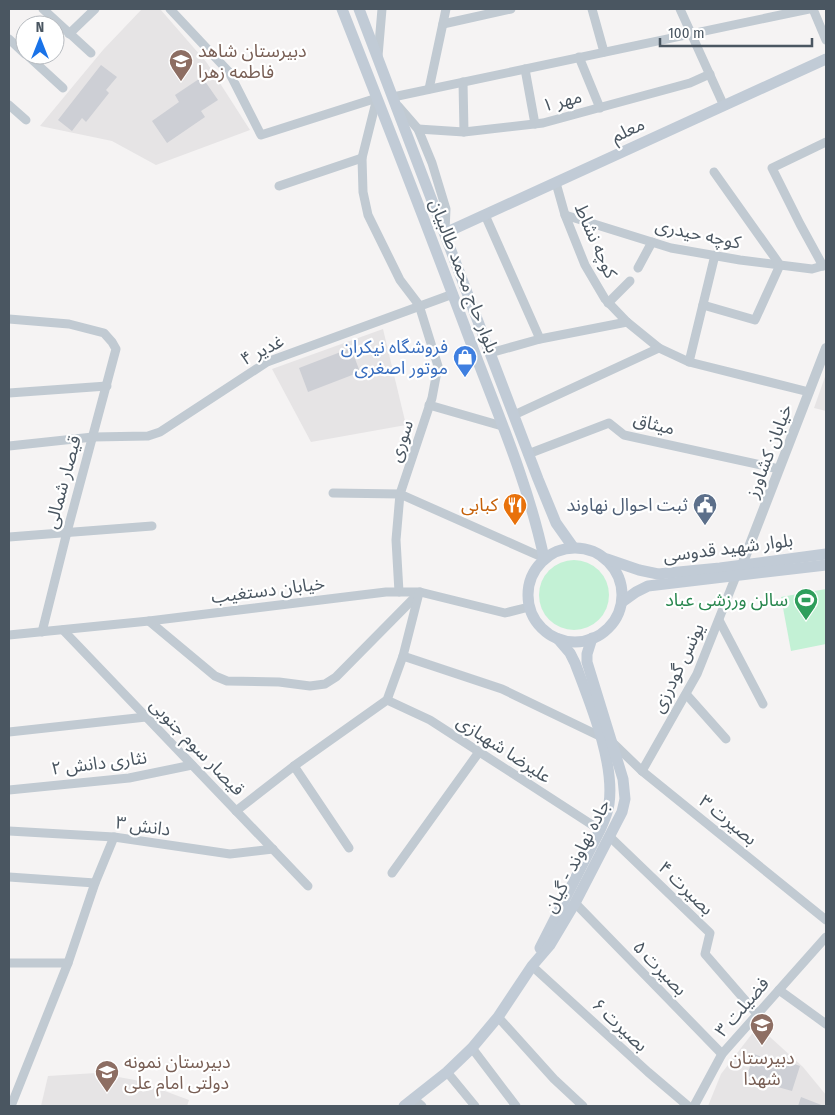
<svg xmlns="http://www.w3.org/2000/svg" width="835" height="1115" font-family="'Fira Sans Condensed','Noto Sans Arabic',sans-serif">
	<rect width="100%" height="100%" fill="#f5f3f3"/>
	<g fill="#e6e4e5">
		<polygon points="142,9 160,9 207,63 250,130 156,165 112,141 40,126 103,50"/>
		<polygon points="383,329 406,425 311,442 272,369"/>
		<polygon points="826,374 826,411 814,408"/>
		<polygon points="758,1026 803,1067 826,1095 826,1106 708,1106 721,1074"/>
		<polygon points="96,1073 135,1080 189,1100 187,1106 41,1106 48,1076"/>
	</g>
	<g fill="#c3f1d5">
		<circle cx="574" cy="595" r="35"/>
		<polygon points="826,589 826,644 791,651 781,597"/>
	</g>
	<g fill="#cdcfd5">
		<polygon points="101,65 117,77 106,90 109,93 86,122 82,118 72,131 58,120"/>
		<polygon points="202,77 218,100 201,111 205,117 167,143 152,121 179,102 175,95"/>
		<polygon points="351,348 360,372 308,392 299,368"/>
		<polygon points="754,1054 781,1064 783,1060 800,1066 792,1091 774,1086 773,1088 747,1076"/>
		<polygon points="801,1097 824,1106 798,1106"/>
	</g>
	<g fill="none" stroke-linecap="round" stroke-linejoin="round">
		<g stroke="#c1cad2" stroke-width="9">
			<polyline points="43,9 91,53"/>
			<polyline points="170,9 229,72 261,135 377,98"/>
			<polyline points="592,9 604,52"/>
			<polyline points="680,9 724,106"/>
			<polyline points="813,9 826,40"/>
			<polyline points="443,24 511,9"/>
			<polyline points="69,34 95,9"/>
			<polyline points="9,39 25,54"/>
			<polyline points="27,55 63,88"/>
			<polyline points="378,56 382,9"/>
			<polyline points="579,57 600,108"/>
			<polyline points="525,69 535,124"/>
			<polyline points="463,82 464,132"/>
			<polyline points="429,89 446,9"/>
			<polyline points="393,97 809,9"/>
			<polyline points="377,98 362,158 363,192 368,215 400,280 419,305 438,366 432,398 400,494 396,540 399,592"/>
			<polyline points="9,105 26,120"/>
			<polyline points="398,106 418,129 432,163 446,209 445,231"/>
			<polyline points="418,129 464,132 543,123 690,83 710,74"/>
			<polyline points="556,183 565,215 585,265 605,299 627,322 659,348 689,362 809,392"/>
			<polyline points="279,186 362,158"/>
			<polyline points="485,215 540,339"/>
			<polyline points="565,215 671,248 740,260 812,269 826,265"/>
			<polyline points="823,266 800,224 772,168 826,142"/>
			<polyline points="638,268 652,242"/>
			<polyline points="608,303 630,281"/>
			<polyline points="703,305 755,320 780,265 714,172"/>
			<polyline points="9,319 69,324 104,333 112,342 116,349 67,532 42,632"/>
			<polyline points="490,353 540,339 627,322"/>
			<polyline points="689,362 715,255"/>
			<polyline points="9,393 107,386"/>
			<polyline points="429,405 502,426"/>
			<polyline points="514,415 659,348"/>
			<polyline points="9,446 93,437 148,436 160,432 267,362 453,294"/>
			<polyline points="528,454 609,423 624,435 779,469"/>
			<polyline points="333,493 400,494 544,558"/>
			<polyline points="9,537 152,526"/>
			<polyline points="719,620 763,704"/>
			<polyline points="149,621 215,676 227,681 279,682 310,686 325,684 336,677 420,592"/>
			<polyline points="63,630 308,886"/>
			<polyline points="9,635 149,621 386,592 420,592 505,613 529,607"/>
			<polyline points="403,656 502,689 612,742 642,771 826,920"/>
			<polyline points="686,694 726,739"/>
			<polyline points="387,700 430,720 600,830"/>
			<polyline points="9,732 146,717"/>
			<polyline points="294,766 349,848"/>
			<polyline points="642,771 697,674 736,576"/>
			<polyline points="9,790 129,778 192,765"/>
			<polyline points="236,811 294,766 387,700 403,656 419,593"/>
			<polyline points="9,831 114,837 230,854 273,849"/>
			<polyline points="610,837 710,933 705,954 757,1014"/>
			<polyline points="392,873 479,752"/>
			<polyline points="9,877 95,883"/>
			<polyline points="575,903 722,1054"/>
			<polyline points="9,963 68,963"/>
			<polyline points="532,966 648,1072 688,1106"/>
			<polyline points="779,990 826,1024"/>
			<polyline points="498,1017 554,1079 583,1106"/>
			<polyline points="472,1048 516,1106"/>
			<polyline points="447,1072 475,1106"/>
			<polyline points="413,1098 422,1106"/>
			<polyline points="11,1106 68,963 95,883 114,837"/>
			<polyline points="694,1106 722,1054 826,937"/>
		</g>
		<polyline stroke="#c1cad2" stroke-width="10" points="742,565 826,348"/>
		<g stroke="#c1cbd6" stroke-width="11">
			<path d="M342,9C387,123 431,236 474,351C500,419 529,487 544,558"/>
			<polyline points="359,9 538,479 556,523 573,547"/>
			<polyline points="445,233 826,59"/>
			<circle cx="575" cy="595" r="47"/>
			<polyline points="607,559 639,570 658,574 720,568 826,554"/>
			<polyline points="622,602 636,592 648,586 826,565"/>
			<path d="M540,948L600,830C604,821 608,813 609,804C615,762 590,703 575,663L570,653L558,639"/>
			<polyline points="404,1106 447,1072 472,1048 498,1017 532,966 550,945 575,903 622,812 625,799 623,779 587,662 587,654 592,638"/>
		</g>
	</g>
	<defs>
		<g id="school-pin" transform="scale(1.25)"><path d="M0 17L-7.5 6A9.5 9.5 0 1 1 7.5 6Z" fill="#8d6e63" stroke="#fff"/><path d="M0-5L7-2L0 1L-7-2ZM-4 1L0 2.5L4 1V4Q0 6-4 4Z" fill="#fff"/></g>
		<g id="shop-pin" transform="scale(1.25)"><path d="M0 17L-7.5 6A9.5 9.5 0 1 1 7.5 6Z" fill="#3f7fe0" stroke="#fff"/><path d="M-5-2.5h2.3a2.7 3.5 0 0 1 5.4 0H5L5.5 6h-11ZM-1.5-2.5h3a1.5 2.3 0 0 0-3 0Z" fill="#fff"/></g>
		<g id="restaurant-pin" transform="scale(1.25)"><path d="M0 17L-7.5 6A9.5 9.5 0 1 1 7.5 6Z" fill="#e8710a" stroke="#fff"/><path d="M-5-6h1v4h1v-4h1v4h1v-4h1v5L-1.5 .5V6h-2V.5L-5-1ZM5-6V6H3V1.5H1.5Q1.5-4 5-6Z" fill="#fff"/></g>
		<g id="civic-pin" transform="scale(1.25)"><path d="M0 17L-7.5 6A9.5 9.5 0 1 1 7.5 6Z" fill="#5c6f8a" stroke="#fff"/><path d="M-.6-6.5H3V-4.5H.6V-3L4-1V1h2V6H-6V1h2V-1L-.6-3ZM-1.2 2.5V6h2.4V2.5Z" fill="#fff"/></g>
		<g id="stadium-pin" transform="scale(1.25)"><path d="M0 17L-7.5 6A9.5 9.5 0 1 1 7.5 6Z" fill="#2e9e5b" stroke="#fff"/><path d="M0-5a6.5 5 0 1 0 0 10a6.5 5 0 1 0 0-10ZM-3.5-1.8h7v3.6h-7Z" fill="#fff"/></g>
	</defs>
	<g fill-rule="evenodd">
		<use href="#school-pin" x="181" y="61"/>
		<use href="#shop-pin" x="465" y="357"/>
		<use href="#restaurant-pin" x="515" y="505"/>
		<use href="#civic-pin" x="705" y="505"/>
		<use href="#stadium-pin" x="806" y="600"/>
		<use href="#school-pin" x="762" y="1025"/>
		<use href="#school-pin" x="107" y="1072"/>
	</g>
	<g text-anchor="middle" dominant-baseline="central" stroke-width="4.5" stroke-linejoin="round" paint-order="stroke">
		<g font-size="18" fill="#785e54" stroke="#fff" text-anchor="start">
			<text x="198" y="51">دبیرستان شاهد<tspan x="198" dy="21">فاطمه زهرا</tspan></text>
			<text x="762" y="1058" text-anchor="middle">دبیرستان<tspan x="762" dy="21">شهدا</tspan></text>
			<text x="124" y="1062">دبیرستان نمونه<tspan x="124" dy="21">دولتی امام علی</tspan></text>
		</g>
		<g font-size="18" fill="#4a5661" stroke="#fff">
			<text transform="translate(562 101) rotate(-14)">مهر ۱</text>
			<text transform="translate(628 130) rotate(-25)">معلم</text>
			<text transform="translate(698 234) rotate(12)">کوچه حیدری</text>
			<text transform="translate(596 241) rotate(66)">کوچه نشاط</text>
			<text transform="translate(464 276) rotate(69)">بلوار حاج محمد طالبیان</text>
			<text transform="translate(262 350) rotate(-27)">غدیر ۴</text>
			<text transform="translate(654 424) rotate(14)">میثاق</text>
			<text transform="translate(401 441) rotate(-72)">سوری</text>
			<text transform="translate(769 451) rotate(-69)">خیابان کشاورز</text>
			<text transform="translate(63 482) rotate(-75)">قیصار شمالی</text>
			<text transform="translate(728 548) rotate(-7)">بلوار شهید قدوسی</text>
			<text transform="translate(268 590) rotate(-7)">خیابان دستغیب</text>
			<text transform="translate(678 668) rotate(-64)">یونس گودرزی</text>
			<text transform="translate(197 747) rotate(46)">قیصار سوم جنوبی</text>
			<text transform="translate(504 749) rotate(33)">علیرضا شهبازی</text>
			<text transform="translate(99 763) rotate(-7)">نثاری دانش ۲</text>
			<text transform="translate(728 820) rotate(39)">بصیرت ۳</text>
			<text transform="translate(143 826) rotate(8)">دانش ۳</text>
			<text transform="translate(577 856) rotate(-63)">جاده نهاوند - گیان</text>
			<text transform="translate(686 888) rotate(44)">بصیرت ۴</text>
			<text transform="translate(660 968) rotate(46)">بصیرت ۵</text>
			<text transform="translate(742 1007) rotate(-49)">فضیلت ۳</text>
			<text transform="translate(620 1025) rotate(43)">بصیرت ۶</text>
		</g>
		<g font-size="18" fill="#366cbe" stroke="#fff" text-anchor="end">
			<text x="448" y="347">فروشگاه نیکران<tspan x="448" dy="21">موتور اصغری</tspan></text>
		</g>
		<g font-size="18" fill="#c56008" stroke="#fff" text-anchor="end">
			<text x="498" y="505">کبابی</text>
		</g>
		<g font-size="18" fill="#4e5e75" stroke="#fff" text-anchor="end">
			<text x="688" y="505">ثبت احوال نهاوند</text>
		</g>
		<g font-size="18" fill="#27864d" stroke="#fff" text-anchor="end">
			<text x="788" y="600">سالن ورزشی عباد</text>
		</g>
	</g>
	<rect width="835" height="1115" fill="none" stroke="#4a5661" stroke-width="20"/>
	<g transform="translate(40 40)"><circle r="24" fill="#ffffff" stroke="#b7bbc0"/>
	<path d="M0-4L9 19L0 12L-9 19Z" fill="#1a73e8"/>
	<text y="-8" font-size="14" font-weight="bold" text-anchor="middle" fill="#4a5661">N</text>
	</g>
	<path d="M660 38v8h152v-8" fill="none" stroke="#4a5661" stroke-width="2.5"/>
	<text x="668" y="38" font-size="15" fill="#4a5661" stroke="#ffffff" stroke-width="4" paint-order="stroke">100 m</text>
</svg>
